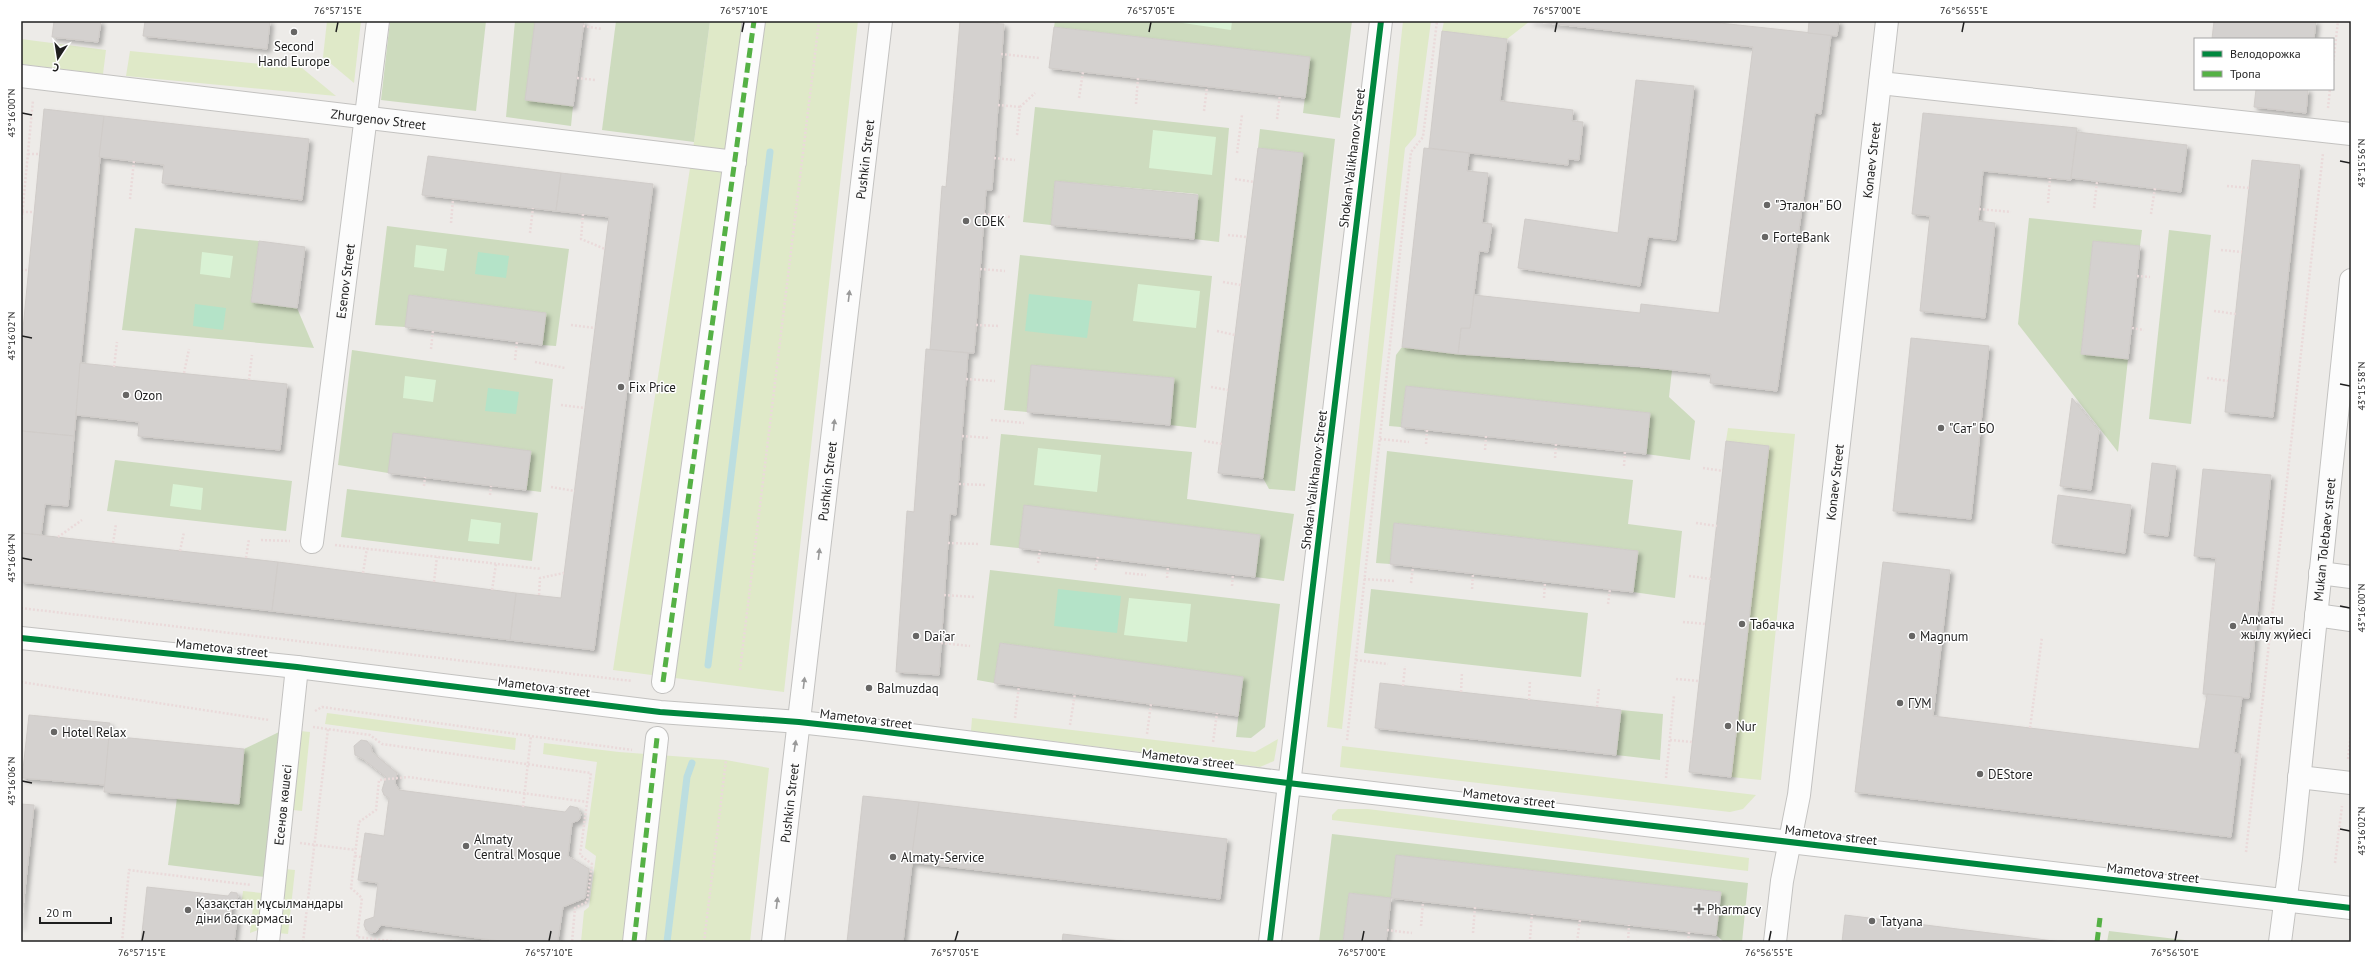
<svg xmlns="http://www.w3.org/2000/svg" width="2372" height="963" font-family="'PT Sans',sans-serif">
	<defs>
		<filter id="shadow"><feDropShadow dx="3.5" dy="3.5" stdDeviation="2" flood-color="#0004"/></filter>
	</defs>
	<rect width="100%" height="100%" fill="#edebe8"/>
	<g fill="#dfe9c8">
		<polygon points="327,21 361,21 354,83 323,57"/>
		<polygon points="710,21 858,21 784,692 613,670 694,142"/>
		<polygon points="1403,21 1431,21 1416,135 1405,148 1342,729 1327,727"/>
		<polygon points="1444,21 1530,21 1507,39 1442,31"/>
		<polygon points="21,39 106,50 103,74 21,64"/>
		<polygon points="130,51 302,68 336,96 126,76"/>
		<polygon points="1728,428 1795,434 1761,780 1731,777 1769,446 1726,441"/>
		<polygon points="327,713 516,738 515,750 325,724"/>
		<polygon points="972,718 1255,752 1278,739 1274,761 1260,767 971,731"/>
		<polygon points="300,731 310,732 302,811 293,810"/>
		<polygon points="544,743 619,752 726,760 769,768 750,942 581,942 584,911 589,907 596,856 585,848 597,762 543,754"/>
		<polygon points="1342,746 1756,795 1743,809 1730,812 1340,767"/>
		<polygon points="1338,809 1368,809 1749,858 1748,871 1332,820 1332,815"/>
		<polygon points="285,869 295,870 288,934 278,933"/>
		<polygon points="243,891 262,893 258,930 250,933 253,907 241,906"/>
	</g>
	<g fill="#cddbbe">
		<polygon points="390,21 486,21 476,111 381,100"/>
		<polygon points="515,21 535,21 547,102 573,106 571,126 506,117"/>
		<polygon points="616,21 710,21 694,142 602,130"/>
		<polygon points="1055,21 1352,21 1340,118 1303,113 1310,57 1054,27"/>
		<polygon points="1035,107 1229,128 1219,242 1194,239 1198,194 1055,181 1051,225 1023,222"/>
		<polygon points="1260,129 1335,139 1295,491 1269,489 1263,478 1303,153 1258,148"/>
		<polygon points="2029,218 2142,230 2140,246 2093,241 2081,354 2128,359 2118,452 2018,324"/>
		<polygon points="387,226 569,249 556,346 542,345 546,313 410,295 405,327 375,325"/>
		<polygon points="135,228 259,241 251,301 297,308 314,348 122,330"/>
		<polygon points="2169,230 2211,235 2191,424 2149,419"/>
		<polygon points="1020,255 1212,276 1196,428 1170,425 1174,378 1032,365 1027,412 1004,410"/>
		<polygon points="1402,347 1458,354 1672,370 1669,397 1695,421 1690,460 1646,454 1650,413 1406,386 1401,427 1389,426 1396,355"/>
		<polygon points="352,350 553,379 541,492 526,490 531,451 388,473 338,465"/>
		<polygon points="1001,434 1192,452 1187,499 1294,514 1284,581 1255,577 1260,535 1024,506 1019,548 990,545"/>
		<polygon points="1387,451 1633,480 1628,524 1682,531 1675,598 1633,592 1638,551 1395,523 1390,564 1376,563"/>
		<polygon points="115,460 292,481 286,531 107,511"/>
		<polygon points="347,489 538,513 532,561 341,537"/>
		<polygon points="990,570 1280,604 1265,727 1251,738 1236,737 1243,677 1000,643 994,683 977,680"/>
		<polygon points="1371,589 1588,613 1581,677 1364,653"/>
		<polygon points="1621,710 1663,714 1660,760 1616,755"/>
		<polygon points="281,731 265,877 168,865 177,798 244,749"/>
		<polygon points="1332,834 1748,883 1742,942 1724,942 1716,935 1721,892 1396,855 1391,898 1349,893 1343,942 1319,942"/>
		<polygon points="2109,931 2201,942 2107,942"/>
	</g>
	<g fill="#d9f2d4">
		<polygon points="1169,21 1232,21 1231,30"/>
		<polygon points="1153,130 1216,137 1212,175 1149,168"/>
		<polygon points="416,245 447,249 444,271 414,267"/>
		<polygon points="202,252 233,256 230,278 200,274"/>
		<polygon points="1138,284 1200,291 1196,328 1133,321"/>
		<polygon points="405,376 436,380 433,402 403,398"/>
		<polygon points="1038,448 1101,455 1097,492 1034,485"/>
		<polygon points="173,484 203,488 201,510 170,506"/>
		<polygon points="471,519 501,523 499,544 468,541"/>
		<polygon points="1129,598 1191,604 1187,642 1124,635"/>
	</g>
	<g fill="#b4e3c8">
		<polygon points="478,252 509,256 506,278 475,274"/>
		<polygon points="1029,294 1092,301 1087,338 1025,331"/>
		<polygon points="195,304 226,308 223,330 193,326"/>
		<polygon points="488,388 519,392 516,414 485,411"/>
		<polygon points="1058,589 1121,596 1117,633 1054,626"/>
	</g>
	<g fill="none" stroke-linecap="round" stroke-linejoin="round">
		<g stroke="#bcdee0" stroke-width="7">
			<polyline points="708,665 770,152"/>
			<polyline points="667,942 687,777 692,763"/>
		</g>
	</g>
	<g fill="#d4d1cf" stroke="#d0ccc9" filter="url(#shadow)">
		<polygon points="54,21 101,21 98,42 52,37"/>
		<polygon points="145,21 270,21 267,49 143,36"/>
		<polygon points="535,21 584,21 573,106 525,100"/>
		<polygon points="960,21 1004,24 992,190 986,190 974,353 930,350 942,186 946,187"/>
		<polygon points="1530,21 1701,21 1831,35 1821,114 1815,113 1777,391 1710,383 1711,374 1635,366 1458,354 1461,328 1470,328 1474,295 1640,313 1641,304 1719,313 1753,47"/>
		<polygon points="1809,21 1839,21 1837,36 1808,33"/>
		<polygon points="2214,21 2316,21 2314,39 2212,39"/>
		<polygon points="1054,27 1310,57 1305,98 1049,68"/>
		<polygon points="1442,31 1507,39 1500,101 1573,110 1572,121 1583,122 1579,160 1568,159 1568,165 1429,148"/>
		<polygon points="1636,80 1694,86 1676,240 1648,237 1640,286 1518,268 1525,219 1618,233"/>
		<polygon points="2256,89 2308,89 2306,113 2254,107"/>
		<polygon points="44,109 104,116 74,436 21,431 21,350"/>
		<polygon points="1923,113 2077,128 2071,180 1983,171 1978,221 1995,223 1985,318 1920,311 1930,216 1912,214"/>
		<polygon points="104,116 309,139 302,200 162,183 164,165 99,157"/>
		<polygon points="2077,132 2187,145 2181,192 2071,178"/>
		<polygon points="1258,148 1303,153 1263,478 1218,473"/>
		<polygon points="1424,148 1469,153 1467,171 1488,173 1482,223 1492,224 1488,252 1479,251 1470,328 1461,328 1458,354 1402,347"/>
		<polygon points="428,156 561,173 556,211 422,195"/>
		<polygon points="2252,160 2300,165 2273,417 2225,412"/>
		<polygon points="561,173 653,184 594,650 510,640 516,593 561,598 609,217 556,211"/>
		<polygon points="1055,181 1198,195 1194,239 1051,225"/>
		<polygon points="259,241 305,247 297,308 251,302"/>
		<polygon points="2093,241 2140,246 2128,359 2081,354"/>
		<polygon points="409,295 546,313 542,345 405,327"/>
		<polygon points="1911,338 1989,346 1971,519 1893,511"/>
		<polygon points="926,349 968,353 956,515 950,514 939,675 896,672 907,511 914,512"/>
		<polygon points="80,363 287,384 280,450 138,436 139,422 76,415"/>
		<polygon points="1031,365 1174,378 1170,425 1027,412"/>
		<polygon points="1406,386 1650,413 1646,454 1401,427"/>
		<polygon points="2072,398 2099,431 2091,490 2060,486"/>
		<polygon points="21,431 74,436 68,506 45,504 41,535 21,533"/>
		<polygon points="393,433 531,451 526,490 388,473"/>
		<polygon points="1726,441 1769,446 1731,777 1689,772"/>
		<polygon points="2152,463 2176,466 2168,536 2144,533"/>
		<polygon points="2203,469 2271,475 2249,698 2203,694 2216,558 2194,556"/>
		<polygon points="2058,495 2131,505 2125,553 2052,543"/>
		<polygon points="1024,505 1260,535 1255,577 1019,548"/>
		<polygon points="1394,523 1638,551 1633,592 1390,564"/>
		<polygon points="21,533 278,562 272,611 21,582"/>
		<polygon points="278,562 516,593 510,640 272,611"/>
		<polygon points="1883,562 1950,570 1933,716 2199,749 2207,694 2242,697 2234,753 2241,754 2231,837 1855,792"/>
		<polygon points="1000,643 1243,677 1238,716 994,683"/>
		<polygon points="1380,683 1621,710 1616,755 1375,728"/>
		<polygon points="29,715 110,723 105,785 22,778"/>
		<polygon points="109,736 244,749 239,804 104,792"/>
		<polygon points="361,740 367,741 371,746 372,752 397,773 395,783 399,790 565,812 570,806 578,808 581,815 579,820 572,823 568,856 589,869 585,898 563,907 558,940 562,942 507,942 381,925 376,932 371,933 366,930 364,925 365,920 374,917 378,883 358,880 365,833 384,836 389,798 384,795 382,790 386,777 363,759 355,755 354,746"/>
		<polygon points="863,796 919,802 903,942 847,942"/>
		<polygon points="919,802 1227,839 1220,899 911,862"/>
		<polygon points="21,804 34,805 21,927"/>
		<polygon points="1396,855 1721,892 1716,935 1391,898"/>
		<polygon points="147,887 228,896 231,892 237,893 238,898 232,902 231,918 237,919 234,942 141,942"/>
		<polygon points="1349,893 1391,898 1386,942 1343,942"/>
		<polygon points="1845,915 2062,942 1842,942"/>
		<polygon points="1063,934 1130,942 1062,942"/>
	</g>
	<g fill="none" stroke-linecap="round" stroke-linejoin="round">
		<g stroke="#c3c2c0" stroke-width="24">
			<g id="minor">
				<path id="s1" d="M21,76L735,162"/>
				<polyline points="1880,83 2351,134"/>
				<path id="s2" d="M312,542L378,21"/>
				<polyline points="2320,573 2351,577"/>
				<polyline points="2316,615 2351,620"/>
				<polyline points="21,638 297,667 660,712 799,722 863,729 1288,783 2351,908"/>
				<polyline points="663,682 754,21"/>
				<polyline points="2299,777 2351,783"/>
				<path id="s3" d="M268,942L297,667"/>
				<polyline points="634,942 657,738"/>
				<path id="s4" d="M773,942L881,21"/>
				<polyline points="1270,942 1381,21"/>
				<path id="s5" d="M1775,942L1782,881L1799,795L1887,21"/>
				<path id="s6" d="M2280,942L2291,858L2351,280"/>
			</g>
		</g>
		<g stroke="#eadada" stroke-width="2.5" stroke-dasharray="2 2" stroke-linecap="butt">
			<polyline points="583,26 602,29"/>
			<polyline points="1001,54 1039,58"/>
			<polyline points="2333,65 2338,21"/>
			<polyline points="577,78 595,80"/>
			<polyline points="1079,98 1083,72"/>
			<polyline points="1136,104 1138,78"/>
			<polyline points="998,105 1020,107"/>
			<polyline points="2328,108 2330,89"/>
			<polyline points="1204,111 1207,87"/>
			<polyline points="1277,119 1280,95"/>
			<polyline points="1017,135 1020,107 1035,93"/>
			<polyline points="1237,153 1242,115"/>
			<polyline points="28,154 40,154"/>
			<polyline points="994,158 1015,160"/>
			<polyline points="1235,179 1254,182"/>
			<polyline points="2227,186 2249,188"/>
			<polyline points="130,199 134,161"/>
			<polyline points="2048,203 2050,178"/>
			<polyline points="2094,208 2097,182"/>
			<polyline points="1979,209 2011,212"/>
			<polyline points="22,212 34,212"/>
			<polyline points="583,214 581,239 605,249"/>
			<polyline points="984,214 1010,217"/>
			<polyline points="2151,214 2155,188"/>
			<polyline points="451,223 453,199"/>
			<polyline points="21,227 33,100"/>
			<polyline points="530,233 533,208"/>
			<polyline points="1228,235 1247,237"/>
			<polyline points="2221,250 2242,252"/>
			<polyline points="980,269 1005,271"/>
			<polyline points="21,270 29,270"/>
			<polyline points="2137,276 2150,277"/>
			<polyline points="1223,282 1241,285"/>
			<polyline points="2214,311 2236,314"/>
			<polyline points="571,325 595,328"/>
			<polyline points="976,325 1000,326"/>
			<polyline points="2132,328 2144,330"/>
			<polyline points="1217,331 1235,335"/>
			<polyline points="21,333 23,334"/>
			<polyline points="431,349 433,330"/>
			<polyline points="515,360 517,341"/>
			<polyline points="535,362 565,368"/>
			<polyline points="114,367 117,342"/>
			<polyline points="184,373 189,349"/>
			<polyline points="2207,378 2228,381"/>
			<polyline points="966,379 995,381"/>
			<polyline points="249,380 252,355"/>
			<polyline points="1211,387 1228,390"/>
			<polyline points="561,405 585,408"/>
			<polyline points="991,420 1024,423"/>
			<polyline points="962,436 990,438"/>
			<polyline points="1380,439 1409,442"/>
			<polyline points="1204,441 1222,444"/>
			<polyline points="1426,444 1427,430"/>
			<polyline points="1485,450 1486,436"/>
			<polyline points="1555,458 1556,444"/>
			<polyline points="1624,466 1625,451"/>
			<polyline points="1703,468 1723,471"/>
			<polyline points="959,484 985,485"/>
			<polyline points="424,486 425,477"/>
			<polyline points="551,487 575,491"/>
			<polyline points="490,495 491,486"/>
			<polyline points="1696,523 1717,526"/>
			<polyline points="58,537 82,520"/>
			<polyline points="261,540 290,541"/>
			<polyline points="113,543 116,524"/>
			<polyline points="948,543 980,544"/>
			<polyline points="335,545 541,569"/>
			<polyline points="180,551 184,532"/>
			<polyline points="246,558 249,539"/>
			<polyline points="1038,563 1040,550"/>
			<polyline points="1095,570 1098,557"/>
			<polyline points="363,573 367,548"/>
			<polyline points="1125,573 1146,575"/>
			<polyline points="1689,576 1711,579"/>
			<polyline points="1167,578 1168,566"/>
			<polyline points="1364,579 1394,581"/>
			<polyline points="434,582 437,557"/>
			<polyline points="1411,583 1413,567"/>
			<polyline points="1232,586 1233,574"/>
			<polyline points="1472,589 1473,574"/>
			<polyline points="492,590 496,564"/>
			<polyline points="539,595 540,578 564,573"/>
			<polyline points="944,595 975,597"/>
			<polyline points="1544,598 1545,582"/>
			<polyline points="1608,604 1610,589"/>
			<polyline points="21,608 632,681"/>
			<polyline points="1683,622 1706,624"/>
			<polyline points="941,643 970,646"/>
			<polyline points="1356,660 1388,664"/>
			<polyline points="740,670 819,21"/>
			<polyline points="1676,679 1699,681"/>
			<polyline points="21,682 269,720"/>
			<polyline points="1403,686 1405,666"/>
			<polyline points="1461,692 1462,672"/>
			<polyline points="1529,700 1530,680"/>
			<polyline points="1597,707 1599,688"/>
			<polyline points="315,711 322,707 632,750"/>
			<polyline points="1015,718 1019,686"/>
			<polyline points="1070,725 1075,693"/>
			<polyline points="313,727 370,735 382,744 591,773 580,855 592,864 587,902 575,908 572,942"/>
			<polyline points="2030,728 2042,637"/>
			<polyline points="1147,734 1151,704"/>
			<polyline points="1347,740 1411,152 1423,137 1437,21"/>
			<polyline points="1670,740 1692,742"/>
			<polyline points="1213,742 1217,713"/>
			<polyline points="2348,759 2351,733"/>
			<polyline points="1666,778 1674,696"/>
			<polyline points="523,807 531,736"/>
			<polyline points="300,843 355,850"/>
			<polyline points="2246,852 2323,153"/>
			<polyline points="355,856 361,857"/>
			<polyline points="2335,863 2342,806"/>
			<polyline points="1421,926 1423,902"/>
			<polyline points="1387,930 1412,933"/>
			<polyline points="1473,933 1475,907"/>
			<polyline points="1530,939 1532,914"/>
			<polyline points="234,941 244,942"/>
			<polyline points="122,942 129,870 251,885"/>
			<polyline points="303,942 328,729"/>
			<polyline points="400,942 357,937 362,898 351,888 359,822 376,810 379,780 408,777 587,802"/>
			<polyline points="704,942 726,760"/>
			<polyline points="1577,942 1580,920"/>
			<polyline points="1628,942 1629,925"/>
			<polyline points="1688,942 1689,932"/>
		</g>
		<use href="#minor" stroke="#fcfcfc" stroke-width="22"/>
		<g stroke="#55b145" stroke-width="5" stroke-dasharray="10 5" stroke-linecap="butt">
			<polyline points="663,682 754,21"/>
			<polyline points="634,942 657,738"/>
			<polyline points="2097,942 2100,918"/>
		</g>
		<g stroke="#fff" stroke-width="8">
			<g id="cycleway">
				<polyline points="21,638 297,667 660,712 799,722 863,729 1288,783 2351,908"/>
				<polyline points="1270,942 1381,21"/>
			</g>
		</g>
		<use href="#cycleway" stroke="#00873e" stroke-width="6"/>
	</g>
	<defs><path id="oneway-solid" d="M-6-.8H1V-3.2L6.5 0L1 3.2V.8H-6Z"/></defs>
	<g fill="#999">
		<use href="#oneway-solid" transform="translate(849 296) rotate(-83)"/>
		<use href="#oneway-solid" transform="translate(834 425) rotate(-83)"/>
		<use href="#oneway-solid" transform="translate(819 554) rotate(-83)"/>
		<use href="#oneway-solid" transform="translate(804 683) rotate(-83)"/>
		<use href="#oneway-solid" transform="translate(795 746) rotate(-81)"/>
		<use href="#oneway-solid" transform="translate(777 903) rotate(-83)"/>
	</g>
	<path fill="none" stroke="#1f1f1f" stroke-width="1.5" d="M336,32L338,22M742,32L744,22M1149,32L1151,22M1555,32L1557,22M1962,32L1964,22M22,113L32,115M2340,161L2350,163M22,336L32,338M2340,384L2350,386M22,558L32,560M2340,606L2350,608M22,781L32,783M2340,829L2350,831M142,941L144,931M549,941L551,931M955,941L958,931M1362,941L1364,931M1769,941L1771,931M2175,941L2177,931"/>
	<g fill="#676665" stroke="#fff" stroke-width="1.5">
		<circle cx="294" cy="32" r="4"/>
		<circle cx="1767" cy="205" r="4"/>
		<circle cx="966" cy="221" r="4"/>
		<circle cx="1765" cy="237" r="4"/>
		<circle cx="621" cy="387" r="4"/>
		<circle cx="126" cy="395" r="4"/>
		<circle cx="1941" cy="428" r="4"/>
		<circle cx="1742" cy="624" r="4"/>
		<circle cx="2233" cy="626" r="4"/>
		<circle cx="916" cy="636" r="4"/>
		<circle cx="1912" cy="636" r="4"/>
		<circle cx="869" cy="688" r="4"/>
		<circle cx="1900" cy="703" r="4"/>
		<circle cx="1728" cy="726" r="4"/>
		<circle cx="54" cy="732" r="4"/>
		<circle cx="1980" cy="774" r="4"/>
		<circle cx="466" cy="846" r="4"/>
		<circle cx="893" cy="857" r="4"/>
		<path d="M1697 903h4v4h4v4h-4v4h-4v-4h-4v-4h4z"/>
		<circle cx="188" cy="910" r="4"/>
		<circle cx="1872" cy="921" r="4"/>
	</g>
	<g text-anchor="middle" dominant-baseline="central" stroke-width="3" stroke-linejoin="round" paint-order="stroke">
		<g font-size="13" fill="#1f1f1f" stroke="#fff" text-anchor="start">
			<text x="294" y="46" text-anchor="middle">Second<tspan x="294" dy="15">Hand Europe</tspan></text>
			<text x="1775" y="205">"Эталон" БО</text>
			<text x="974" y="221">CDEK</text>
			<text x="1773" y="237">ForteBank</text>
			<text x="629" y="387">Fix Price</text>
			<text x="134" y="395">Ozon</text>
			<text x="1949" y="428">"Сат" БО</text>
			<text x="2241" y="619">Алматы<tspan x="2241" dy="15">жылу жүйесі</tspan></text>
			<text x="1750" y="624">Табачка</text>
			<text x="924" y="636">Dai’ar</text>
			<text x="1920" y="636">Magnum</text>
			<text x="877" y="688">Balmuzdaq</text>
			<text x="1908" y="703">ГУМ</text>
			<text x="1736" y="726">Nur</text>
			<text x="62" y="732">Hotel Relax</text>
			<text x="1988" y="774">DEStore</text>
			<text x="474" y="839">Almaty<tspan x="474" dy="15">Central Mosque</tspan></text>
			<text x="901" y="857">Almaty-Service</text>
			<text x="196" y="903">Қазақстан мұсылмандары<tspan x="196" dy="15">діни басқармасы</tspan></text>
			<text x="1707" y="909">Pharmacy</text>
			<text x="1880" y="921">Tatyana</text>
		</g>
		<g font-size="13" fill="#1f1f1f" stroke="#fff">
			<text stroke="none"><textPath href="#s1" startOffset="360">Zhurgenov Street</textPath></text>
			<text transform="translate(1352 158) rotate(-83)">Shokan Valikhanov Street</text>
			<text stroke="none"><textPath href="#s4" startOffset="788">Pushkin Street</textPath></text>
			<text stroke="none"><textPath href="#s5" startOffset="788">Konaev Street</textPath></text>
			<text stroke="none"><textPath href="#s2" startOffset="263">Esenov Street</textPath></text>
			<text transform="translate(1314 480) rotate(-83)">Shokan Valikhanov Street</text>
			<text stroke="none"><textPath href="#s4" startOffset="464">Pushkin Street</textPath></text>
			<text stroke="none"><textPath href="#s5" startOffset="464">Konaev Street</textPath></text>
			<text stroke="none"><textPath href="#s6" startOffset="405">Mukan Tolebaev street</textPath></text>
			<text transform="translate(222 648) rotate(6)">Mametovа street</text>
			<text transform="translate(544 687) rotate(7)">Mametovа street</text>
			<text transform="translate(866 719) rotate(7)">Mametovа street</text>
			<text transform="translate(1188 759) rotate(7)">Mametovа street</text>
			<text transform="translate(1509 798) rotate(7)">Mametovа street</text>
			<text stroke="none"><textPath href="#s4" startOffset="140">Pushkin Street</textPath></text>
			<text stroke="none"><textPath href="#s3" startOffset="138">Есенов көшесі</textPath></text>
			<text transform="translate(1831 835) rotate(7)">Mametovа street</text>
			<text transform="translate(2153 873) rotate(7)">Mametovа street</text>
		</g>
	</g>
	<rect width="2372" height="963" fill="none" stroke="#ffffff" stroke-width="44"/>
	<rect x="2194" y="38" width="140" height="52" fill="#ffffff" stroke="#a5a5a5"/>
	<rect x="2202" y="51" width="20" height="6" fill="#00873e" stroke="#a5a5a5"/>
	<text x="2230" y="58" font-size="12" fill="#1f1f1f">Велодорожка</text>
	<rect x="2202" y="71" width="20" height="6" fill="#55b145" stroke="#a5a5a5"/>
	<text x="2230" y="78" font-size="12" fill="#1f1f1f">Тропа</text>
	<g transform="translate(58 58) rotate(192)" stroke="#ffffff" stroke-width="3" paint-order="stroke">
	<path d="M0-3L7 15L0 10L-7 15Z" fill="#1f1f1f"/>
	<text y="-6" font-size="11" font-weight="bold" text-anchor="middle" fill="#1f1f1f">С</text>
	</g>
	<path d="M40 917v6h71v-6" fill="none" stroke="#1f1f1f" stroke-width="2"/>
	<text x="46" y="917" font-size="12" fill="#1f1f1f" stroke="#ffffff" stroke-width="3" paint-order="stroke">20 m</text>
	<rect x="22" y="22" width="2328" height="919" fill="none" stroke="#1f1f1f" stroke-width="1.5"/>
	<g font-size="10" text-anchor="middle" fill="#1f1f1f">
		<text x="338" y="14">76°57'15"E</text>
		<text x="744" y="14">76°57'10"E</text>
		<text x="1151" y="14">76°57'05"E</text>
		<text x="1557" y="14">76°57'00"E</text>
		<text x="1964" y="14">76°56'55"E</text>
		<text transform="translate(11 113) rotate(-90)" y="4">43°16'00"N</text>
		<text transform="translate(2361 163) rotate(-90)" y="4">43°15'56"N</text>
		<text transform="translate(11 336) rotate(-90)" y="4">43°16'02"N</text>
		<text transform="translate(2361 386) rotate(-90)" y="4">43°15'58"N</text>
		<text transform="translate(11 558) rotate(-90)" y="4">43°16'04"N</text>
		<text transform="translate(2361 608) rotate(-90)" y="4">43°16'00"N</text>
		<text transform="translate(11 781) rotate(-90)" y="4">43°16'06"N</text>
		<text transform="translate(2361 831) rotate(-90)" y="4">43°16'02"N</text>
		<text x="142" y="956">76°57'15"E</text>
		<text x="549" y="956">76°57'10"E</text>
		<text x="955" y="956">76°57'05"E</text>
		<text x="1362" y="956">76°57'00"E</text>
		<text x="1769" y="956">76°56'55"E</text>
		<text x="2175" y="956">76°56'50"E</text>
	</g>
</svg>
